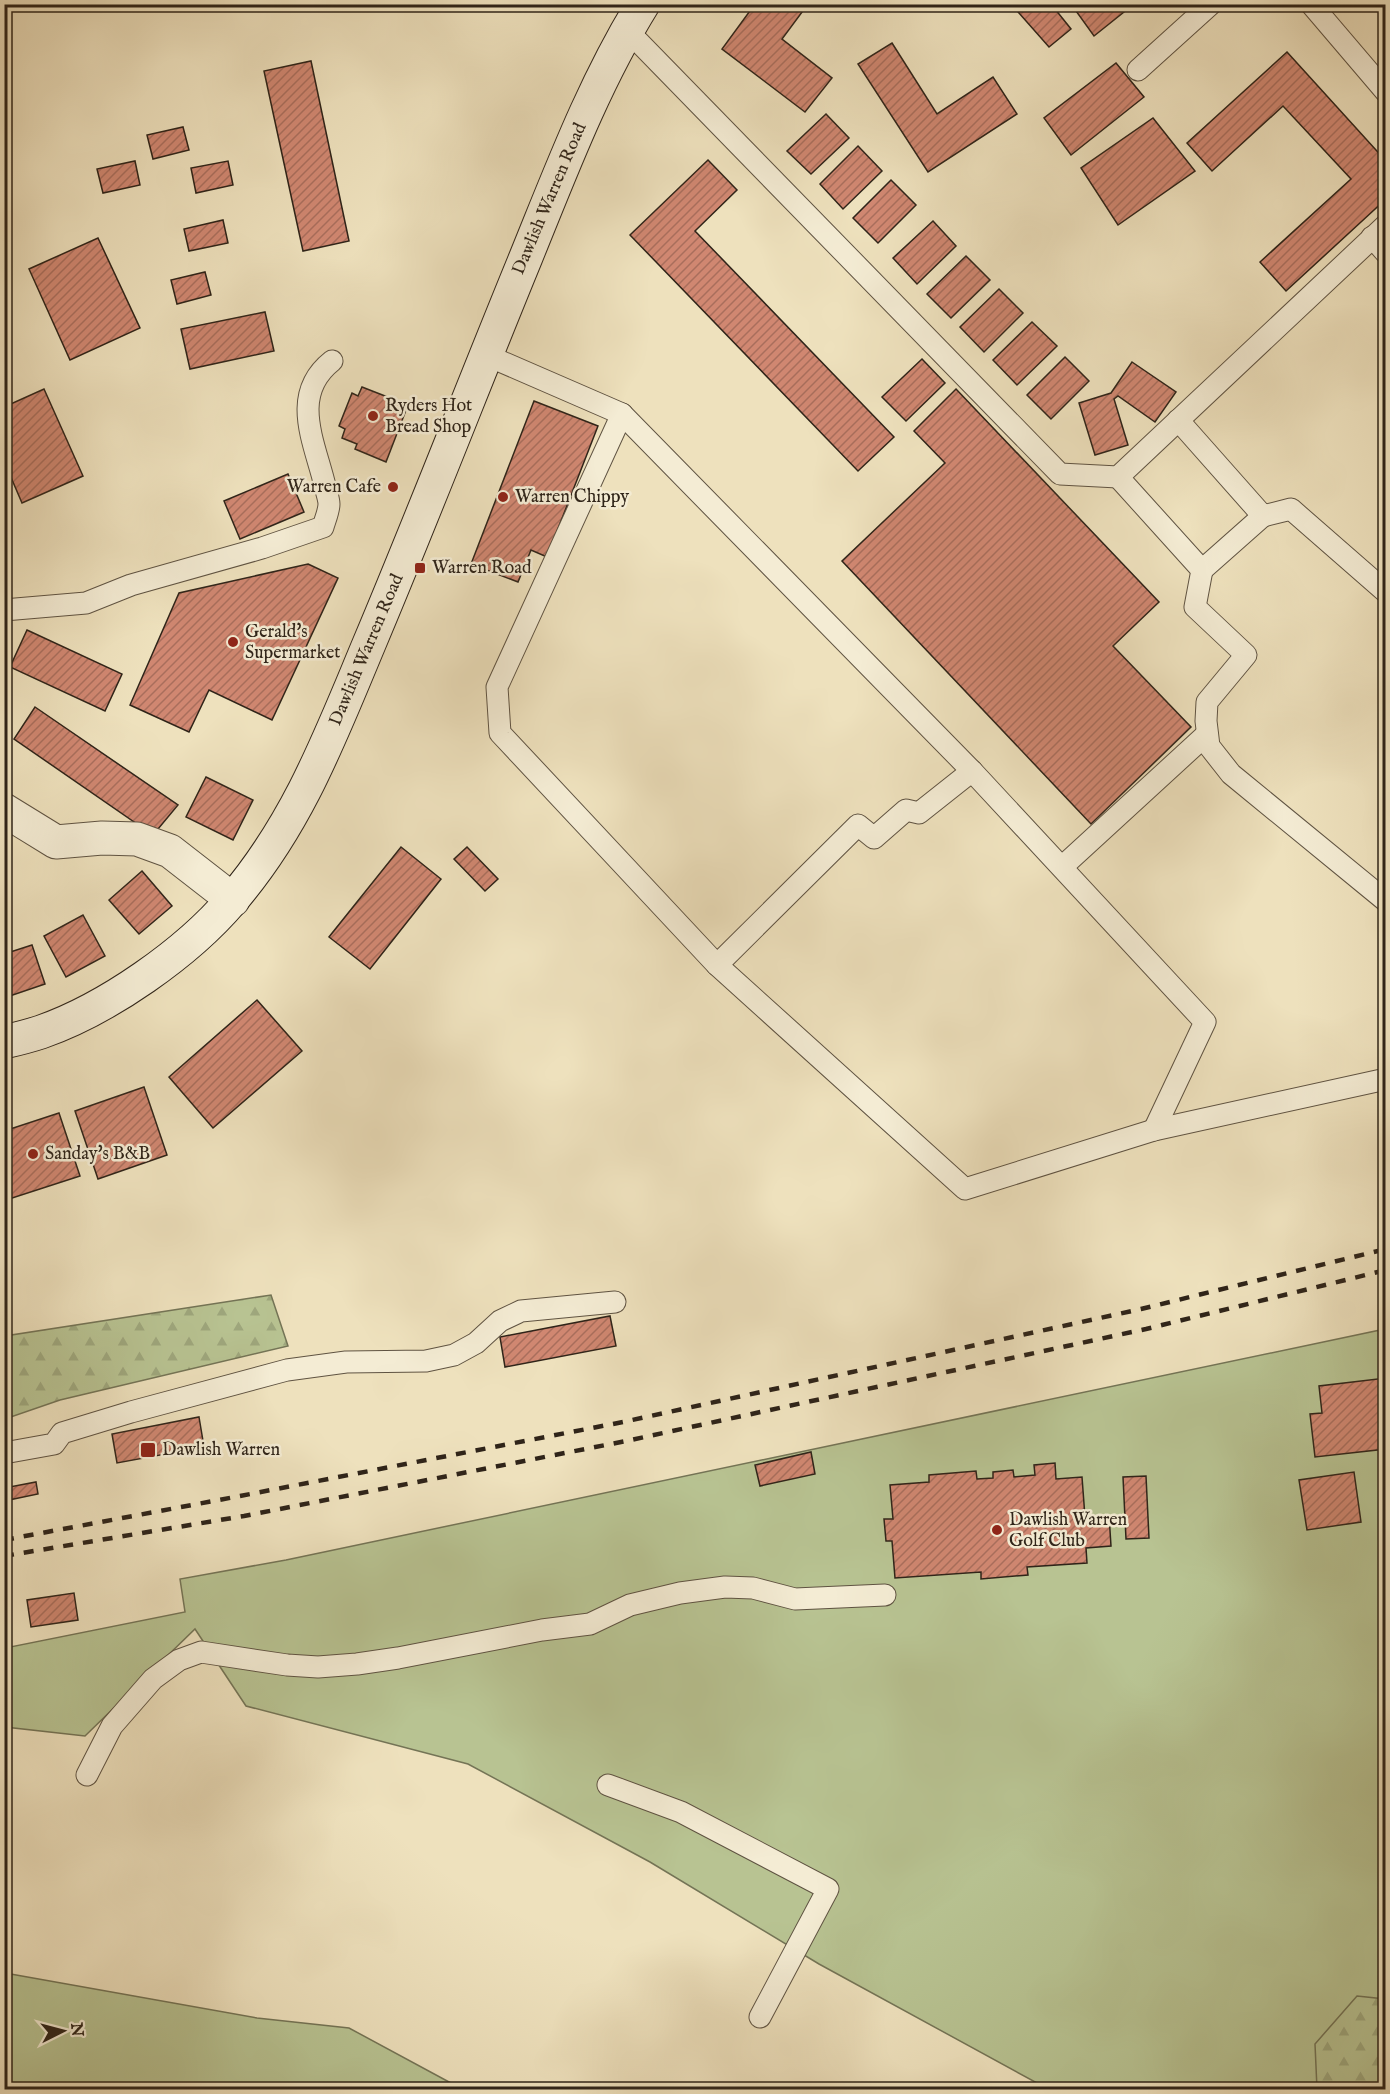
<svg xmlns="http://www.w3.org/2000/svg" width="1390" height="2094" font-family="'IM FELL English',serif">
	<defs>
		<pattern id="forest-firs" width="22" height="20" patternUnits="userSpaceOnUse" patternTransform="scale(1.5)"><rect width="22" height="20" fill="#b8c392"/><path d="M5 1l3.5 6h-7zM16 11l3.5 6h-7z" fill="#9ea77d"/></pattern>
		<pattern id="building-hatch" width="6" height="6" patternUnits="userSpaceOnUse" patternTransform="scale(1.5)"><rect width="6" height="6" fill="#d08771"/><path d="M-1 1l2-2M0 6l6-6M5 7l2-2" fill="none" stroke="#a96e5c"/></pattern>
	</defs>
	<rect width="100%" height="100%" fill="#eee1bd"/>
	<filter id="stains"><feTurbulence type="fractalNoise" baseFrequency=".00333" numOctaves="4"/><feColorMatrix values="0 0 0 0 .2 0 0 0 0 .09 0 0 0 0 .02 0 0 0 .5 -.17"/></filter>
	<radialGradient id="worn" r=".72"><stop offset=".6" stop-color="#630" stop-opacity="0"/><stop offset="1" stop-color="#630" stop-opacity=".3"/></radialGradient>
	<g fill="#b8c392" stroke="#747456" stroke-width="1.5">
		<polygon points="1385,1329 1385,2089 1048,2089 819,1964 650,1862 468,1764 246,1706 195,1629 85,1736 5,1727 5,1648 185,1612 180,1579 286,1560"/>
		<polygon points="5,1973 257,2018 349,2028 462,2089 5,2089"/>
	</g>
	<g fill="url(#forest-firs)" stroke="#747456" stroke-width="1.5">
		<polygon points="271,1295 288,1346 60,1400 5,1419 5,1336"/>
		<polygon points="1357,1996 1385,1999 1385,2089 1317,2089 1315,2044"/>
	</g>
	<g fill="url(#building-hatch)" stroke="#2f2419" stroke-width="1.5">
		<polygon points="755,4 808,4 782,39 832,78 805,112 722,49"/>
		<polygon points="1011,4 1051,4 1071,29 1049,47"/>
		<polygon points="1071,4 1134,4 1094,36"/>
		<polygon points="892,43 937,114 993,77 1017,114 928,172 858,64"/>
		<polygon points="1287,52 1386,161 1386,199 1286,291 1260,262 1351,179 1283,106 1212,171 1187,143"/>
		<polygon points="311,61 349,241 303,251 264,71"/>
		<polygon points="1116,63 1144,97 1071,155 1044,118"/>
		<polygon points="826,114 849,138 811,174 787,151"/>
		<polygon points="1153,118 1195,171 1118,225 1081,168"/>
		<polygon points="183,127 189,150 153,159 147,135"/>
		<polygon points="858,146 882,171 843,209 820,184"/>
		<polygon points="708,160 737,190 695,231 894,437 858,471 630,235"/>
		<polygon points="135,161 140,185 103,193 97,169"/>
		<polygon points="228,161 233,185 196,193 191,168"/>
		<polygon points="891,180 916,205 878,243 853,218"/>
		<polygon points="223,220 228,243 189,251 184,229"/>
		<polygon points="933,221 956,246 917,284 893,258"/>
		<polygon points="98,238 140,328 70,360 29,269"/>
		<polygon points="966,256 990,280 951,318 927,294"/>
		<polygon points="205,272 211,295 177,304 171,280"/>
		<polygon points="999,289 1023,313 984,352 960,327"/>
		<polygon points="265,312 274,351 190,369 181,329"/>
		<polygon points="1032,322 1057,346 1017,385 993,360"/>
		<polygon points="1065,357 1089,381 1051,419 1027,395"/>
		<polygon points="922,359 945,383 906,421 882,397"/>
		<polygon points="1132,362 1176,392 1155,422 1118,396 1114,399 1128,445 1095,455 1079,403 1111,393"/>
		<polygon points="362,387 408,405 386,462 355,449 357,444 342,438 345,429 339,426 352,393 358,396"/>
		<polygon points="44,389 83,476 22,503 4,461 4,407"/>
		<polygon points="956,389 1159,602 1113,646 1191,727 1091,824 842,561 945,463 914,431"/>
		<polygon points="534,401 598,426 547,557 531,550 518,582 471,564"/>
		<polygon points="288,474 304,512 240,539 224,501"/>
		<polygon points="308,564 338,578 272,720 209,690 189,732 130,705 179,593"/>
		<polygon points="27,630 122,674 105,711 10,667"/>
		<polygon points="35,707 178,805 153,835 14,739"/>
		<polygon points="206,777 253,800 233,840 186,817"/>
		<polygon points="401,847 441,879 370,969 329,937"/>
		<polygon points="467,847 498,879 485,891 454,859"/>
		<polygon points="142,871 172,906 139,934 109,900"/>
		<polygon points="83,915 105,956 66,977 44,936"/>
		<polygon points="32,945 45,984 4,998 4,954"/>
		<polygon points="257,1000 302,1051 213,1128 169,1077"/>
		<polygon points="144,1087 167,1155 98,1179 75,1111"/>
		<polygon points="59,1113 80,1176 6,1200 4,1131"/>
		<polygon points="610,1316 616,1346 505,1367 500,1337"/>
		<polygon points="1386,1378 1386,1449 1315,1457 1310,1414 1322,1413 1319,1386"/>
		<polygon points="199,1417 204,1447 117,1463 112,1434"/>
		<polygon points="811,1452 815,1474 760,1486 755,1465"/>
		<polygon points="1055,1463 1056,1479 1082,1477 1085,1517 1109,1515 1111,1546 1086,1548 1087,1563 1027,1567 1028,1575 981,1579 981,1572 895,1578 892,1541 886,1541 884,1519 893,1519 890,1485 929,1482 929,1475 976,1471 977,1479 993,1478 993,1472 1013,1470 1014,1477 1035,1475 1034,1465"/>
		<polygon points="1354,1472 1361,1522 1307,1530 1299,1480"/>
		<polygon points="1146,1476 1149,1538 1126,1539 1123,1477"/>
		<polygon points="36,1482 38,1494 4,1501 4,1488"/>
		<polygon points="74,1593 78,1620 31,1627 27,1600"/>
	</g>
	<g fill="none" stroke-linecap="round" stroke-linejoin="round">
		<g stroke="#5f5342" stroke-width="23">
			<g id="lane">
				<polyline points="1311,4 1386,92"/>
				<polyline points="627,30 1060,474 1118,477 1386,225"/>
				<polyline points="1138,70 1211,4"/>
				<polyline points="1372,237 1386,253"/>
				<polyline points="486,355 622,414 972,771 1205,1022 1154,1130"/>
				<polyline points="622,414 497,687 500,733 717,965 965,1189 1154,1130 1386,1079"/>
				<polyline points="1178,420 1263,516 1291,509 1386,592"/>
				<polyline points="1118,477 1202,570 1195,607 1246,655 1207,702 1206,721 1209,746 1231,774 1386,901"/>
				<polyline points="1202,570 1263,516"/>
				<path d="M4,610L86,603L131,585L262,548L323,527C325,520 329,511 329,504C329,499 326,491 325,486C315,443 289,395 332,361"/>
				<polyline points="1062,867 1207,734"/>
				<polyline points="717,965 858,825 874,838 906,810 919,813 972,771"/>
				<polyline points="4,1453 54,1444 62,1433 131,1412 287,1370 346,1362 426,1361 454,1355 476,1343 500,1321 521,1311 615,1302"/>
				<polyline points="87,1775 112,1726 153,1679 179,1660 201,1652 287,1665 318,1667 357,1664 398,1658 542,1630 590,1624 630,1605 680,1593 725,1587 753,1588 795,1599 885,1595"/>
				<polyline points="608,1785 681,1812 828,1889 760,2017"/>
			</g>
		</g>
		<g stroke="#5f5342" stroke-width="35">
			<polyline id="street" points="4,810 56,842 102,838 137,839 170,851 233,900"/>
		</g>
		<g stroke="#2f2419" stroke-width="35">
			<path id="secondary" d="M4,1042C17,1039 29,1036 41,1032C107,1009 187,953 232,900C298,823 330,737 369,644C423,516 473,386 526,257C561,171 594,83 643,4"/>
		</g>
		<use href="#lane" stroke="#f4ecd4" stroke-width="21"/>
		<use href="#street" stroke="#f4ecd4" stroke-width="33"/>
		<use href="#secondary" stroke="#f4ecd4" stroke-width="33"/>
		<g stroke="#2f2419" stroke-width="4.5" stroke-dasharray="10 10" stroke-linecap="butt">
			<polyline points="4,1540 240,1496 623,1422 1141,1309 1386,1249"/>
			<polyline points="4,1556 244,1516 626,1441 1146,1329 1386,1270"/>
		</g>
	</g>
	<g fill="#8f2418" stroke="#f4ecd4" stroke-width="2">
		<circle cx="373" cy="416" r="6"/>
		<circle cx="393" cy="487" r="6"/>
		<circle cx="503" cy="497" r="6"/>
		<rect x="414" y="562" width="12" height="12" rx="3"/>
		<circle cx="233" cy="642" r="6"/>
		<circle cx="33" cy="1154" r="6"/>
		<rect x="140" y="1442" width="16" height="16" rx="3"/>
		<circle cx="997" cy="1530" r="6"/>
	</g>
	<g text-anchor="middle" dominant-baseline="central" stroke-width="5" stroke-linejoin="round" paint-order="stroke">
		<g font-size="18" fill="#2f2419" stroke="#f4ecd4">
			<text transform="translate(550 199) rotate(-67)">Dawlish Warren Road</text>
			<text transform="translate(367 650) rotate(-67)">Dawlish Warren Road</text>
		</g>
		<g font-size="18" fill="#2f2419" stroke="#f4ecd4" text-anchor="start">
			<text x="385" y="406">Ryders Hot<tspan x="385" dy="21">Bread Shop</tspan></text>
			<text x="381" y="487" text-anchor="end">Warren Cafe</text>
			<text x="515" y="497">Warren Chippy</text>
			<text x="432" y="568">Warren Road</text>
			<text x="245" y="632">Gerald's<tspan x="245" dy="21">Supermarket</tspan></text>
			<text x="45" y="1154">Sanday's B&amp;B</text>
			<text x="162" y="1450">Dawlish Warren</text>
			<text x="1009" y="1520">Dawlish Warren<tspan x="1009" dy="21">Golf Club</tspan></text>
		</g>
	</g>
	<rect width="1390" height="2094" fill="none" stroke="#eee1bd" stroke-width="24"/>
	<rect x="6" y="6" width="1378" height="2082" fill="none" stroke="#2f2419" stroke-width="3"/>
	<rect x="12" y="12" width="1366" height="2070" fill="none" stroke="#2f2419" stroke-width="1.5"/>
	<g transform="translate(63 2031) rotate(84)" stroke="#f4ecd4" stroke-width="4.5" paint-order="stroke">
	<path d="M0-4.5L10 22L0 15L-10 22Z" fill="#2f2419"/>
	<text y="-9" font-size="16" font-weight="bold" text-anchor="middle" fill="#2f2419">N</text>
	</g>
	<rect width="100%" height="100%" filter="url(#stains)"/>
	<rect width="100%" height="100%" fill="url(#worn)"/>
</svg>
